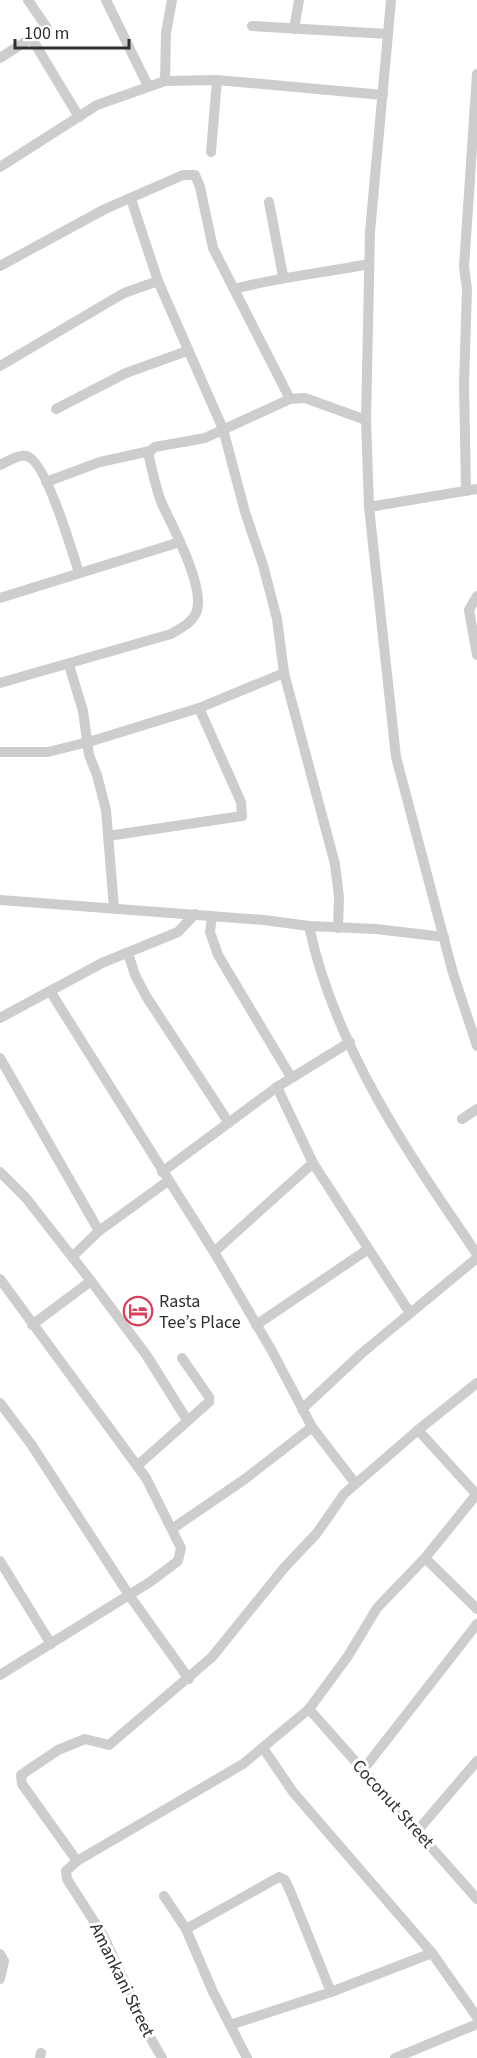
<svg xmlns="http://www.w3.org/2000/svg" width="477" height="2058" font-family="'Source Sans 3',sans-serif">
	<rect width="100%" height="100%" fill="#fff"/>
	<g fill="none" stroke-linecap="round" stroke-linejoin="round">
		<g stroke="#cdcdcd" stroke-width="10">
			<polyline points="106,0 148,86"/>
			<polyline points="391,0 370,232 366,420 369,507 396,757 453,973 477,1046"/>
			<polyline points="252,26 388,34"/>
			<polyline points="294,29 299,0"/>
			<polyline points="32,39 79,117"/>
			<polyline points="0,58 47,28 28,0"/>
			<polyline points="165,81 166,33 172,0"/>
			<polyline points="211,152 217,80"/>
			<polyline points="0,167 97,105 165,81 217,80 383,95"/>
			<polyline points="131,199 158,281 223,429 245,512 263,565 277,619 284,673 335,864 339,897 338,928"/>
			<polyline points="269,202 283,276"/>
			<polyline points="0,266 105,209 183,175 195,175 200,187 213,248 290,399"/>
			<path d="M234,289C279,277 324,273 369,264"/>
			<polyline points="0,366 124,293 158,281"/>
			<polyline points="56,409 126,373 187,351"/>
			<path d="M0,465C7,462 18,454 26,456C45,458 73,554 79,573"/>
			<polyline points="46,482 100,462 150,451 155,447 205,438 290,399 305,398 366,420"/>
			<polyline points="466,491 464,384 467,289 464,267 477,74"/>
			<polyline points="369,507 477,489"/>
			<polyline points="477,596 469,610 477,655"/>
			<polyline points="0,598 180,542"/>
			<polyline points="69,665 83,711 89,755 97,775 106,810 114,908"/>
			<path d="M0,683L171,634C181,628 194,622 197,610C204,586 174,529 163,506C156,491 153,473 149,457L150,451"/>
			<polyline points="0,752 48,752 92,741 199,708 284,673"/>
			<polyline points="108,836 242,816 241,802 199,708"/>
			<polyline points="0,900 264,920 309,926 376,929 444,937"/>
			<polyline points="212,916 210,932 218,955 291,1077"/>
			<path d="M309,926C334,1046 409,1155 477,1254"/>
			<polyline points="128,953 135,975 146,996 229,1123"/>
			<polyline points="50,991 214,1252 272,1351 312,1427 355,1483"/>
			<polyline points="0,1018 102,963 178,932 195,914"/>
			<polyline points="0,1058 99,1231"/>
			<polyline points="277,1087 313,1163 410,1313"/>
			<polyline points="462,1119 477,1109"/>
			<polyline points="0,1172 26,1198 91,1281 32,1325"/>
			<polyline points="162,1172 277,1087 350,1042"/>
			<polyline points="214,1252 313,1163"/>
			<polyline points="74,1255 99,1231 168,1181"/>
			<polyline points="0,1279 146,1478 181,1548 178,1561 150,1582 0,1675"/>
			<polyline points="91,1281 147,1356 187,1420"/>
			<polyline points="256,1325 367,1250"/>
			<polyline points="0,1403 31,1444 129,1595 189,1679"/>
			<polyline points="302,1409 362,1353 477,1258"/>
			<polyline points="418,1430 477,1495"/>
			<polyline points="137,1466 209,1402 209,1397 182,1358"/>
			<polyline points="172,1529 245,1479 312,1427"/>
			<polyline points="425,1558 477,1609"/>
			<polyline points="0,1561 51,1644"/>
			<polyline points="309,1709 477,1899"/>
			<polyline points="263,1748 293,1792 432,1953 477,2017"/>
			<polyline points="363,1770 477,1624"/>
			<polyline points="418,1830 477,1761"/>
			<polyline points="77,1861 22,1784 21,1775 58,1750 85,1739 109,1745 212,1657 284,1568 317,1533 344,1494 418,1430 477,1383"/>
			<polyline points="164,1896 186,1929 213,1992 247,2058"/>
			<polyline points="186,1929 279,1877 285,1880 291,1893 331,1992"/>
			<polyline points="0,1954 4,1961 0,1979"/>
			<polyline points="230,2025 331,1992 432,1953"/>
			<polyline points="40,2058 41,2053"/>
			<polyline points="162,2058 151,2039 104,1937 67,1879 66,1871 77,1861 243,1764 309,1709 348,1656 377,1608 425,1558 476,1495"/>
			<polyline points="395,2058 477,2024"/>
		</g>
	</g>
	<defs>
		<g id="hotel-ring" transform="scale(1.5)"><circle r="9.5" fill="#fff" stroke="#d8405a" stroke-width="1.5"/><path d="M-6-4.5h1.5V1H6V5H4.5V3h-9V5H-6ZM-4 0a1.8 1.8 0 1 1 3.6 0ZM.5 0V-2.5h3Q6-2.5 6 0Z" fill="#d8405a"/></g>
	</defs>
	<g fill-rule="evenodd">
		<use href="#hotel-ring" x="138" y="1311"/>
	</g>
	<g text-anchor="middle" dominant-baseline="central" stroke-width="6" stroke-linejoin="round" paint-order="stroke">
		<g font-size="18" fill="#303030" stroke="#fff" text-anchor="start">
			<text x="159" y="1301">Rasta<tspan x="159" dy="21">Tee’s Place</tspan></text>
		</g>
		<g font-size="18" fill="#303030" stroke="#fff">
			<text transform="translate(393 1804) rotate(48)">Coconut Street</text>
			<text transform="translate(122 1980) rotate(64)">Amankani Street</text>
		</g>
	</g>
	<path d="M15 39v9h114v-9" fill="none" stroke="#303030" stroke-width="3"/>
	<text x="24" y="39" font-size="18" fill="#303030" stroke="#ffffff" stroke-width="4.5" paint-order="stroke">100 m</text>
</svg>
